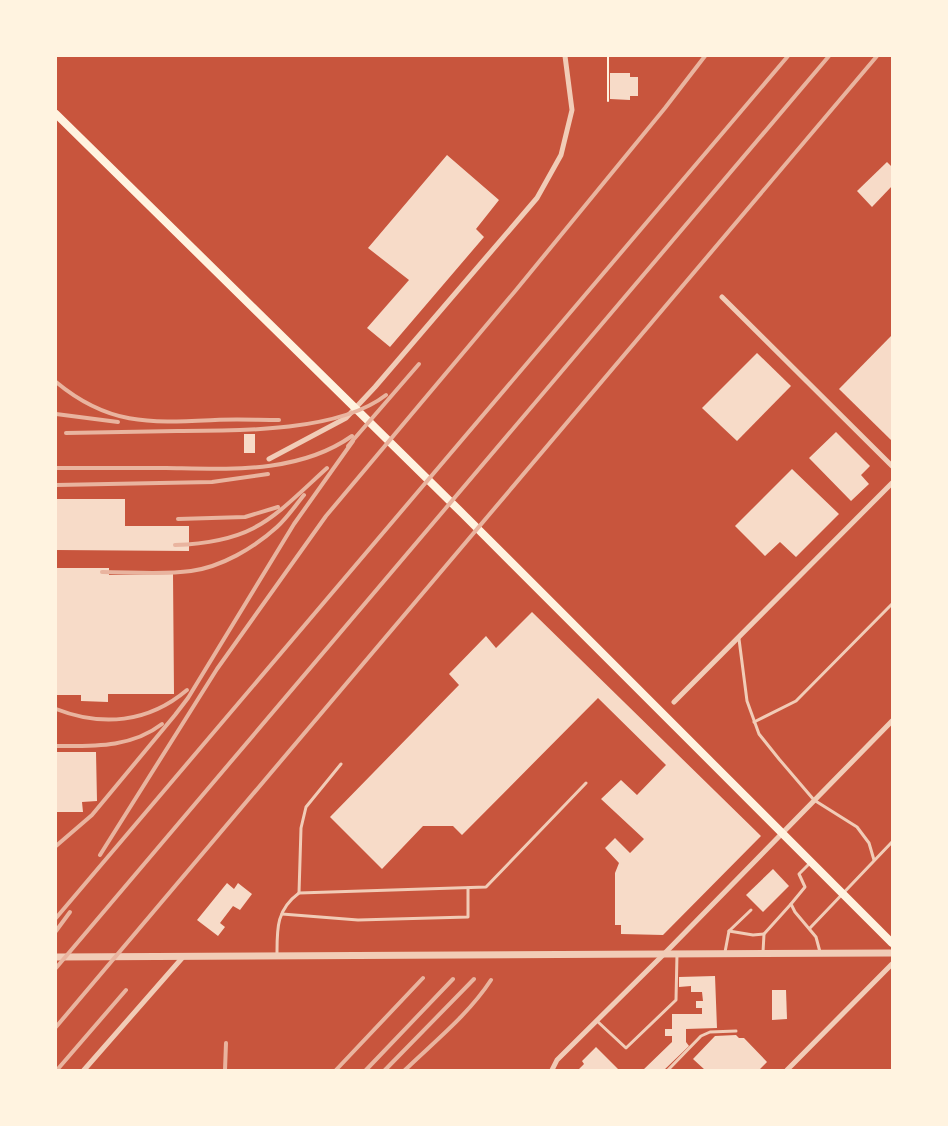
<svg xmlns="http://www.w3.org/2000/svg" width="948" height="1126" font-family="Quicksand,sans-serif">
	<rect width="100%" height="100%" fill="#c8553d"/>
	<g fill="#f7dbc8">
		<polygon points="610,73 630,73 630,77 638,77 638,96 630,96 630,100 610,99"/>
		<polygon points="447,155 499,200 476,229 484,237 390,347 367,328 409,280 368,248"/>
		<polygon points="887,162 892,167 892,186 872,207 857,191"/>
		<polygon points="892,335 892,441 839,389"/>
		<polygon points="757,353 791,386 737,441 702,408"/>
		<polygon points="836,432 870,466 861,475 869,484 851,501 809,458"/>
		<rect x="244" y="434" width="11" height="19"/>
		<polygon points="792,469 839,514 796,557 780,542 765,556 735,526"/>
		<polygon points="56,499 125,499 125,526 189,526 189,551 56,550"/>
		<polygon points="56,568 109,568 109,575 173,574 174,694 108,694 108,702 81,701 81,695 56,695"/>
		<polygon points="532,612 761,836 663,935 621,934 621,925 615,925 615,873 619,863 605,848 615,838 630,853 644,839 601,799 621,780 637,795 666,765 598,698 462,835 453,826 423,826 382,869 330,817 459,685 449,674 486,636 496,648"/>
		<polygon points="56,752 96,752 97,801 82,802 83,812 56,812"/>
		<polygon points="773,869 789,886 763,912 746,895"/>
		<polygon points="227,883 234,889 238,883 252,894 240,910 233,906 220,923 225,927 218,936 197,920"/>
		<polygon points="715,976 717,1028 686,1029 686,1042 689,1046 664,1070 643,1070 672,1042 672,1036 665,1036 665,1029 672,1029 672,1014 702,1014 702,1008 696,1008 696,1001 703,1001 702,992 691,992 691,986 679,987 679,977"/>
		<polygon points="772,990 786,990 787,1019 772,1020"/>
		<polygon points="736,1035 739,1038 744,1038 767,1062 759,1070 705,1070 693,1059 715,1036"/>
		<polygon points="596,1047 619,1070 578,1070 584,1064 582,1061"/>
	</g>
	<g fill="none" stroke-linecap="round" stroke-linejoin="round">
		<polyline stroke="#fff3e0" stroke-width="2" points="608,101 608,56"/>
		<g stroke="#f1ccb7" stroke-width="3">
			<polyline points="739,639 747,701 759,734 779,759 814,800 857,827 869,843 874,860"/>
			<polyline points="754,722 796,701 892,604"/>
			<polyline points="811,862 799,874 805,887 791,904 795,912 816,937 820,952"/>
			<polyline points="299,893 301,828 306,807 341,764"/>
			<polyline points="282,914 358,920 468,917 468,888"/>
			<polyline points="810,928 892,842"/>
			<polyline points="729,931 753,935 764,934"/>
			<polyline points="725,952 729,931 751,910"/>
			<polyline points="763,952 764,934 791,904"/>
			<path d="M277,955C277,929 276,910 299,893L486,887L586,783"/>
			<polyline points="597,1021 626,1048 676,1000 677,954"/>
			<polyline points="668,1070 701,1036 710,1032 736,1031"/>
		</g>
		<g stroke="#f1ccb7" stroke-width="5">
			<polyline points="722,297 892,466"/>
			<polyline points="269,459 346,418 375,387 537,198 561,155 572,110 565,56"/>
			<polyline points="674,702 892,483"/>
			<polyline points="84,1070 183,957"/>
			<polyline points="552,1070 557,1060 664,954 892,721"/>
			<polyline points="787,1070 892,964"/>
		</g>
		<polyline stroke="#f1ccb7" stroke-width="7" points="56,957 892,953"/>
		<polyline stroke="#fff3e0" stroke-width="8" points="56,114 463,514 892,943"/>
		<g stroke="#e9b49f" stroke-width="4">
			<path d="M56,382C109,426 150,423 215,420C236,419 258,420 279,420"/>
			<polyline points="56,414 118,422"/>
			<path d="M66,433C103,432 140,432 177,431C236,431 339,432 386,395"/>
			<polyline points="348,446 419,364"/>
			<path d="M56,468C92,468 129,468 166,468C229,469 298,474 352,436"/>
			<polyline points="56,485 212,482 268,474"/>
			<polyline points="178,519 245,517 278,507"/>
			<path d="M175,545C255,542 271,519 327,468"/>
			<path d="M102,572C131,572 162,575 191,571C221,567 254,548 277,527C287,518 295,506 304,495"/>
			<path d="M56,709C102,727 148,723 187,690"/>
			<path d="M56,746C93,746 131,748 162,724"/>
			<polyline points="56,846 92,815 175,715 188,698 294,524 353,441"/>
			<polyline points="100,855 217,669 326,516 516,290 665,108 705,56"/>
			<polyline points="56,918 788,56"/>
			<polyline points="56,931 70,912"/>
			<polyline points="56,968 829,56"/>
			<polyline points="56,1027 877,56"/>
			<polyline points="57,1070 126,990"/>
			<polyline points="225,1070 226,1043"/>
			<polyline points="336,1070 423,978"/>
			<polyline points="366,1070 453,979"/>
			<polyline points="385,1070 474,979"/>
			<path d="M405,1070C435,1041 468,1015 491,980"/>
		</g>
	</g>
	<rect width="948" height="1126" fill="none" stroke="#fff3e0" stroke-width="114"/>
</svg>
